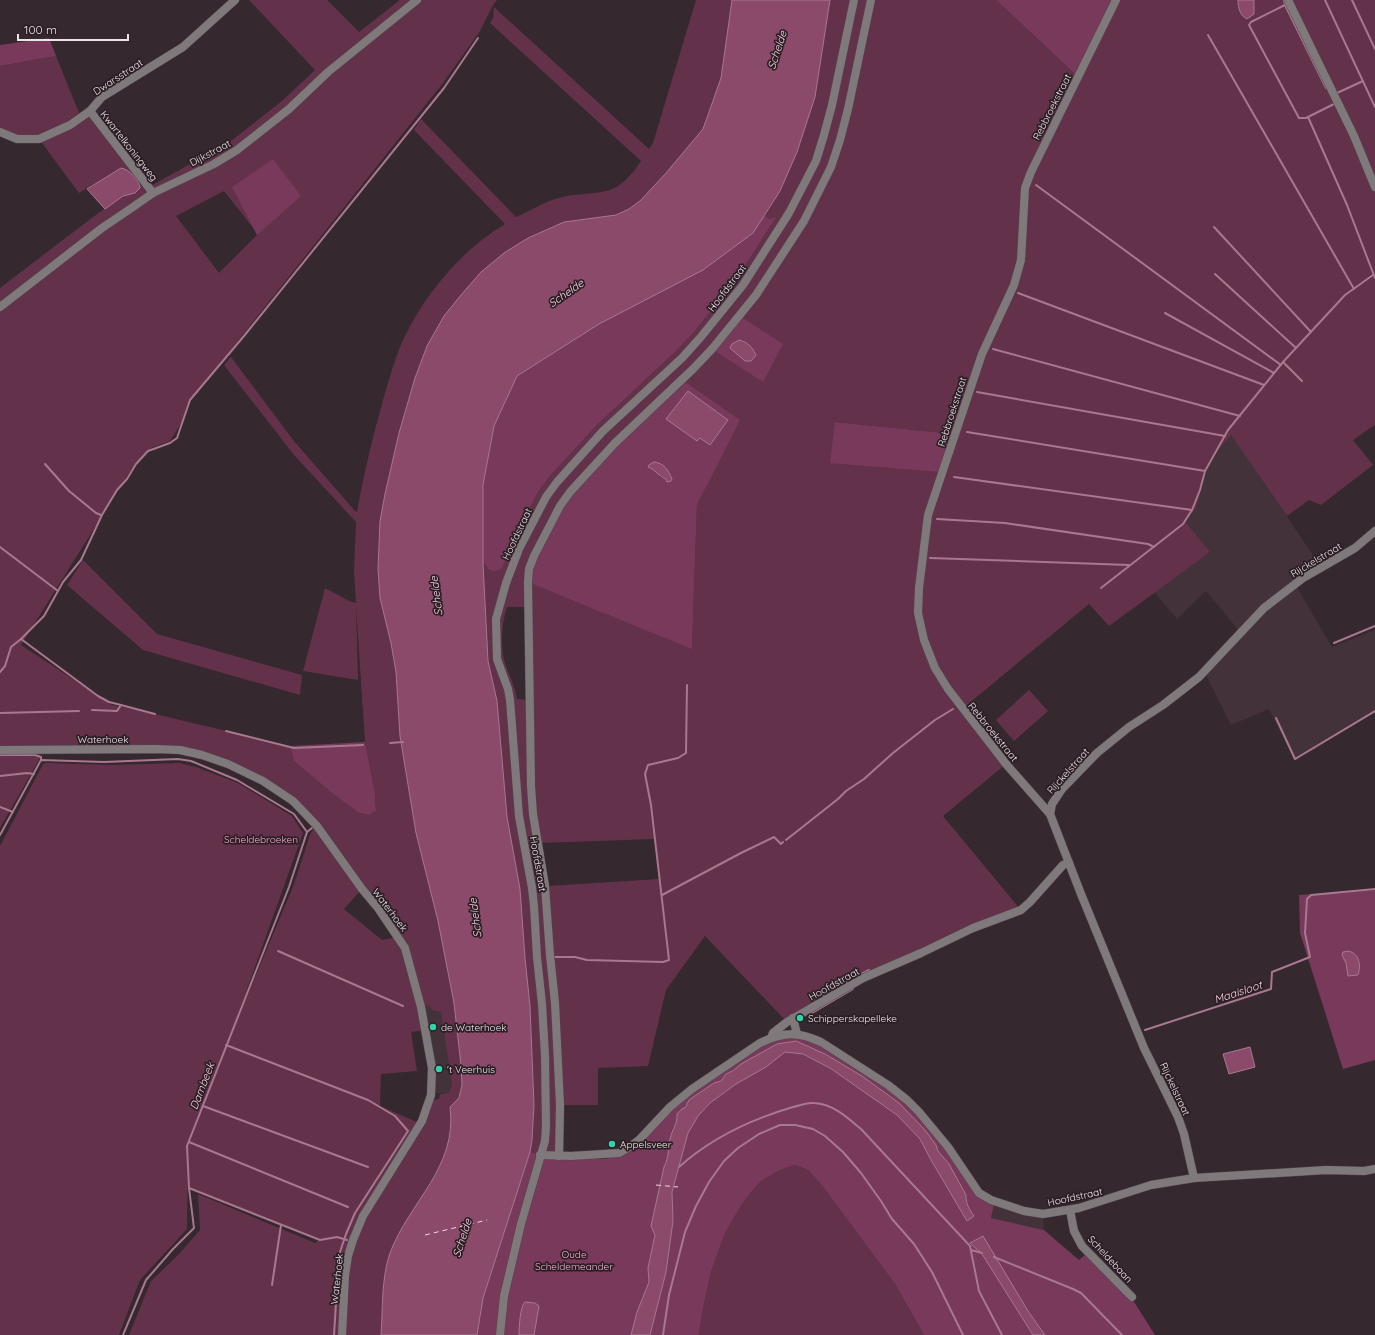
<svg xmlns="http://www.w3.org/2000/svg" width="1375" height="1335" font-family="Quicksand,sans-serif">
	<rect width="100%" height="100%" fill="#35282e"/>
	<g fill="#44323b">
		<polygon points="1231,434 1321,567 1295,584 1332,647 1375,630 1375,712 1295,761 1269,709 1231,725 1204,671 1240,632 1206,591 1177,619 1154,592 1210,552 1185,521 1196,508 1201,490 1203,472 1211,458"/>
		<polygon points="429,1005 441,1012 452,1086 448,1093 434,1093 421,1007"/>
		<polygon points="994,1205 1043,1214 1044,1230 991,1218"/>
	</g>
	<g fill="#63324a" fill-rule="evenodd">
		<path d="M249,0H327L359,32L400,0H497L493,5L480,31L443,83L187,405L182,422L170,441L151,448L132,468L21,645L112,705L138,710L290,746L294,761L333,794L359,813L369,815L376,811L375,793L365,742L356,606L358,680L303,671L325,588L349,601L356,603L354,570L356,522L294,455L224,365L231,357L294,441L355,511L357,512C364,472 374,432 385,393C391,374 396,354 405,336C427,291 463,249 505,224L414,130L421,119L516,217C530,211 544,202 558,198C599,188 613,203 641,161L490,23L493,18L494,7L649,149L653,143L696,0H732L721,78L703,129L666,173L641,200L629,209L616,215L564,222L528,238L504,253L481,272L461,295L427,346L415,378L399,433L385,494L380,521L378,569L380,598L391,643L396,672L400,736L416,833L438,921L454,1003L461,1065L462,1085L459,1098L450,1107L452,1120L450,1138L442,1161L421,1198L384,1280L381,1335H129L151,1281L178,1255L200,1230L198,1194L315,1243L319,1240L189,1188L188,1166L187,1229L140,1280L119,1335H0V846L43,764L46,763L111,765L180,763L196,767L238,783L292,816L303,833L231,1034L293,887L310,835L314,828L307,814L290,794L267,779L226,759L202,751L0,747V288L93,217L123,196L135,193L121,168L79,193L39,139L90,111L149,187L231,141L282,101L315,70ZM224,191L258,234L219,273L176,216ZM362,889L398,937L382,940L344,909ZM429,1005L432,1010L441,1012L452,1086L448,1093L440,1094L439,1099L432,1100L419,1123L380,1106L381,1074L417,1071L411,1032L425,1030L422,1007Z"/>
		<path d="M830,0H996L1078,77L1116,0H1375V425L1353,440L1373,465L1321,505L1309,500L1287,516L1231,435L1211,458L1203,472L1201,490L1196,508L1185,521L1210,552L1109,626L1089,604L962,709L1006,764L943,816L1021,910L897,963L787,1022L705,936L666,990L648,1066L598,1068V1105H560L559,1156L540,1155L530,1152L532,1140L534,1105L530,1006L525,958L520,890L507,817L497,701L488,661L483,563L486,567H502L510,546L538,492L550,476L597,425L675,352L694,332L736,280L777,216L770,219L764,215L780,191L815,97ZM739,420L697,505L692,648L529,569ZM835,422L954,434L941,472ZM507,607H528L529,700L517,699C515,686 509,675 505,663C500,647 502,622 507,607ZM654,839L659,879L548,886L539,843Z"/>
		<path d="M56,56L79,113C63,125 41,139 21,136C13,135 7,132 0,128V66Z"/>
		<polygon points="83,560 157,634 302,675 300,695 143,650 67,585"/>
		<polygon points="1029,690 1048,711 1014,741 996,720"/>
		<polygon points="36,754 40,757 39,760 0,828 0,756"/>
		<polygon points="795,1165 808,1170 820,1183 895,1284 924,1335 699,1335 703,1309 711,1272 725,1233 744,1201 761,1181 780,1170"/>
	</g>
	<g fill="#79395a" fill-rule="evenodd">
		<polygon points="996,0 1116,0 1078,77"/>
		<polygon points="49,38 56,56 0,66 0,45"/>
		<polygon points="273,159 301,196 257,235 232,187"/>
		<polygon points="764,215 770,219 777,216 736,280 694,332 675,352 597,425 550,476 538,492 510,546 502,568 495,571 490,570 483,563 483,485 494,426 517,376 599,324 753,233"/>
		<polygon points="740,316 783,344 763,382 712,349"/>
		<path d="M682,380L740,420L697,505L692,649L528,582L529,569L570,492ZM728,420L710,445L700,438ZM662,465C668,468 669,473 672,479L671,481L660,477L656,471L652,468Z"/>
		<polygon points="835,422 954,434 941,472 830,463"/>
		<polygon points="365,742 375,793 376,811 369,815 359,813 333,794 294,761 290,746"/>
		<polygon points="1375,890 1375,1060 1343,1069 1300,933 1299,895"/>
		<path d="M803,1035L907,1100L994,1205L991,1218L1044,1230L1079,1260L1086,1254L1131,1297L1155,1335H1045L1028,1311L982,1236L970,1243L982,1254L1033,1335H924L895,1284L820,1183L808,1170L795,1165L780,1170L761,1181L744,1201L725,1233L711,1272L703,1309L699,1335H650L666,1272L673,1221L672,1192L688,1133L698,1116L710,1103L736,1084L766,1067L785,1052L803,1054L830,1068L897,1115L920,1139L931,1160L967,1221L973,1216L968,1209L966,1195L942,1155L891,1097L862,1076L825,1054L796,1041L777,1044L726,1074L721,1081L714,1083L689,1100L678,1119L671,1137L668,1158L664,1167L660,1185L655,1235L648,1268L649,1282L637,1312L631,1335H477L483,1298L530,1152C548,1157 593,1161 610,1158C613,1157 616,1155 619,1154L670,1107L760,1043Z"/>
	</g>
	<g fill="#8b4a6a" stroke="#a87890">
		<path d="M732,0H830L815,97L797,152L780,191L753,233L703,270L599,324L517,376L494,426L483,485V563L488,661L497,701L507,817L520,889L525,958L530,1006L534,1105L532,1140L530,1152L483,1298L477,1335H381C383,1309 381,1279 390,1253C409,1202 458,1167 450,1107L459,1098L462,1085L461,1065L454,1003L438,921L416,833L400,736L396,672L391,643L380,598L378,569L380,521L385,494L399,433L415,378L427,346L444,316L461,295L481,272L504,253L528,238L564,222L616,215L629,209L641,200L666,173L703,129L721,78Z"/>
		<path d="M1238,0H1254V14L1247,19C1240,16 1238,7 1238,0Z"/>
		<path d="M121,168C129,169 139,180 140,188L135,193L123,196L105,209L87,189Z"/>
		<path d="M739,340C749,343 751,346 756,355L751,361H745L730,348L732,344Z"/>
		<polygon points="688,391 728,420 710,445 700,438 697,441 666,419"/>
		<path d="M654,462C664,463 668,470 672,479L671,481L667,482L666,479C658,476 656,470 648,467L649,465Z"/>
		<path d="M1349,951C1360,955 1361,965 1358,975L1348,976L1346,963L1342,955L1343,952Z"/>
		<path d="M796,1041L825,1054L862,1076L899,1103L925,1130L936,1145L938,1151L949,1164L966,1195C966,1204 969,1209 974,1216L967,1221L931,1160L920,1139L897,1115L830,1068L803,1054L785,1052L766,1067L736,1084L710,1103L698,1116L688,1133L672,1192L673,1221L666,1272L650,1335H631L637,1312L649,1282L648,1268L655,1235L651,1226L664,1167C669,1157 668,1149 670,1139C672,1130 678,1123 677,1114L683,1108H685L689,1100L714,1083L721,1081L726,1074L734,1070L741,1064L777,1044Z"/>
		<polygon points="1250,1047 1255,1067 1229,1074 1223,1054"/>
		<polygon points="983,1236 1028,1311 1045,1335 1033,1335 982,1254 970,1243"/>
		<path d="M525,1302L535,1303L539,1306L534,1335H519C519,1327 520,1307 525,1302Z"/>
	</g>
	<g fill="none" stroke-linecap="round" stroke-linejoin="round">
		<g stroke="#a87890" stroke-width="2">
			<polyline points="1284,0 1285,5"/>
			<polyline points="1325,0 1375,107"/>
			<polyline points="1352,0 1375,49"/>
			<polyline points="1208,35 1354,289"/>
			<polyline points="1326,88 1285,5 1251,22 1249,25 1299,118 1306,118 1334,104"/>
			<polyline points="1337,93 1363,81"/>
			<polyline points="1308,117 1347,205 1375,278"/>
			<polyline points="1036,185 1281,365"/>
			<polyline points="1214,227 1311,332"/>
			<polyline points="1215,274 1296,348"/>
			<polyline points="1018,293 1264,385"/>
			<polyline points="1165,313 1274,373"/>
			<polyline points="993,349 1240,416"/>
			<polyline points="1283,362 1302,381"/>
			<polyline points="977,392 1225,436"/>
			<polyline points="967,432 1205,471"/>
			<polyline points="45,464 69,491 96,513 101,515"/>
			<polyline points="954,477 1192,510"/>
			<polyline points="937,519 1005,523 1148,544 1154,547"/>
			<polyline points="0,547 58,591"/>
			<polyline points="930,558 1129,565"/>
			<polyline points="1101,588 1183,524 1192,510 1200,490 1205,471 1228,430 1283,362 1345,295 1373,275"/>
			<polyline points="21,639 44,616 63,582 81,560 102,515 117,490 127,479 136,464 148,451 170,443 177,438 190,400 244,336 444,88 478,38"/>
			<polyline points="1334,643 1375,626"/>
			<polyline points="0,672 5,666 11,647 21,639 98,696 109,702 121,705"/>
			<polyline points="92,710 117,711 121,705 155,714"/>
			<polyline points="0,713 79,711"/>
			<polyline points="1276,718 1295,759 1375,711"/>
			<polyline points="226,731 294,748 363,745"/>
			<polyline points="390,743 403,742"/>
			<polyline points="0,755 35,755 41,757 41,760"/>
			<polyline points="0,776 27,773 34,774"/>
			<polyline points="0,807 13,812"/>
			<polyline points="0,835 41,760 104,762 178,759 191,761 237,780 294,814 307,832"/>
			<polyline points="786,840 838,799 846,791 864,779 893,753 935,720 953,709"/>
			<polyline points="662,895 741,853 774,837 781,844 783,842"/>
			<polyline points="278,951 403,1006"/>
			<polyline points="555,957 575,957 587,960 663,962 669,960 651,805 645,774 648,765 678,758 686,753 687,685"/>
			<polyline points="830,990 869,970"/>
			<polyline points="821,996 826,993"/>
			<polyline points="812,1013 853,989"/>
			<polyline points="1145,1030 1271,989 1272,972 1310,957 1305,933 1307,899 1311,895 1375,889"/>
			<polyline points="226,1045 368,1100 395,1116 408,1131 355,1213 346,1234 339,1255 334,1335"/>
			<polyline points="203,1106 368,1167"/>
			<polyline points="189,1142 348,1207"/>
			<path d="M679,1167C710,1139 752,1119 793,1107C799,1106 807,1102 814,1103C833,1104 847,1117 861,1129L970,1246L979,1291L1002,1335"/>
			<polyline points="189,1188 320,1240 337,1237 347,1240"/>
			<polyline points="971,1250 982,1253"/>
			<polyline points="994,1257 1073,1289 1081,1293 1122,1335"/>
			<polyline points="272,1285 281,1225"/>
			<polyline points="123,1335 146,1280 173,1249 194,1228 189,1188 187,1146 289,887 307,832 312,828"/>
			<polyline points="663,1335 669,1295 685,1232 696,1206 709,1182 724,1161 738,1148 759,1134 780,1125 795,1125 813,1129 825,1136 843,1152 861,1173 881,1201 892,1219 914,1244 932,1272 963,1335"/>
		</g>
		<g stroke="#fad2e3" stroke-width="1" stroke-dasharray="5 4" stroke-linecap="butt">
			<polyline points="656,1185 678,1187"/>
			<polyline points="425,1235 487,1220"/>
		</g>
		<g stroke="#52464c" stroke-width="9">
			<g id="minor">
				<polyline points="1288,0 1354,136 1375,187"/>
				<polyline points="90,111 153,193"/>
				<polyline points="0,132 17,139 39,139 70,125 90,111 102,97 183,47 235,0"/>
				<polyline points="0,307 102,228 133,207 153,193 214,164 237,150 289,109 328,72 417,0"/>
				<polyline points="0,750 156,749 180,750 202,755 228,764 263,781 293,801 317,826 362,889 378,908 405,948 421,1007 432,1068 431,1095 422,1121 363,1216 353,1240 348,1256 345,1276 342,1335"/>
				<polyline points="1050,814 1006,764 948,689 935,668 924,640 918,613 919,588 928,515 982,354 1014,285 1021,260 1025,188 1031,172 1116,0"/>
				<polyline points="793,1018 797,1034"/>
				<polyline points="771,1038 773,1033 787,1022 863,978 921,953 973,928 1021,910 1030,902 1063,865 1069,863"/>
				<path d="M540,1155L571,1156L619,1153L631,1146L639,1140L670,1107L692,1089L760,1043C783,1032 797,1031 821,1042L888,1085L907,1100L919,1112L948,1147L979,1193L991,1200L1024,1211L1043,1214L1079,1208L1151,1185L1194,1178L1326,1170L1364,1171L1375,1169"/>
				<polyline points="559,1156 560,1105 555,1003 550,955 545,886 533,814 531,786 528,582 529,569 534,556 560,506 570,492 615,443 693,369 712,349 756,295 804,221 831,167 840,140 848,109 871,0"/>
				<polyline points="1194,1178 1184,1134 1178,1117 1144,1048 1081,894 1050,814 1052,804 1062,789 1097,753 1129,727 1163,705 1199,677 1264,608 1303,578 1355,548 1375,531"/>
				<polyline points="1070,1210 1074,1231 1082,1246 1132,1297"/>
				<polyline points="500,1335 504,1296 521,1224 545,1141 546,1126 545,1056 542,1004 537,957 534,906 532,888 519,816 510,700 508,689 497,659 496,619 506,583 519,549 546,497 557,482 603,431 682,358 700,338 743,285 789,213 816,161 824,135 832,105 854,0"/>
			</g>
		</g>
		<use href="#minor" stroke="#80797c" stroke-width="8"/>
	</g>
	<g fill="#31d4a9" stroke="#2b1e24" stroke-width="1.5">
		<circle cx="800" cy="1018" r="4"/>
		<circle cx="433" cy="1027" r="4"/>
		<circle cx="439" cy="1069" r="4"/>
		<circle cx="612" cy="1144" r="4"/>
	</g>
	<g text-anchor="middle" dominant-baseline="central" stroke-width="3.5" stroke-linejoin="round" paint-order="stroke">
		<g font-size="10" fill="#ede4e8" stroke="#2b1e24">
			<text transform="translate(118 77) rotate(-33)">Dwarsstraat</text>
			<text transform="translate(1052 107) rotate(-63)">Rebbroekstraat</text>
			<text transform="translate(129 146) rotate(52)">Kwartelkoningweg</text>
			<text transform="translate(210 153) rotate(-28)">Dijkstraat</text>
			<text transform="translate(727 288) rotate(-53)">Hoofdstraat</text>
			<text transform="translate(952 412) rotate(-72)">Rebbroekstraat</text>
			<text transform="translate(517 534) rotate(-65)">Hoofdstraat</text>
			<text transform="translate(1316 560) rotate(-31)">Rijckelstraat</text>
			<text transform="translate(993 732) rotate(51)">Rebbroekstraat</text>
			<text x="103" y="739">Waterhoek</text>
			<text transform="translate(1068 771) rotate(-48)">Rijckelstraat</text>
			<text transform="translate(538 864) rotate(80)">Hoofdstraat</text>
			<text transform="translate(390 910) rotate(53)">Waterhoek</text>
			<text transform="translate(834 984) rotate(-29)">Hoofdstraat</text>
			<text transform="translate(1175 1089) rotate(65)">Rijckelstraat</text>
			<text transform="translate(1075 1197) rotate(-12)">Hoofdstraat</text>
			<text transform="translate(1110 1259) rotate(47)">Scheldebaan</text>
			<text transform="translate(337 1279) rotate(-84)">Waterhoek</text>
		</g>
		<g font-size="10" fill="#faacd1" stroke="#2b1e24">
			<text x="261" y="839">Scheldebroeken</text>
			<text x="574" y="1254">Oude<tspan x="574" dy="12">Scheldemeander</tspan></text>
		</g>
		<g font-size="10" fill="#ede4e8" stroke="#2b1e24" text-anchor="start">
			<text x="808" y="1018">Schipperskapelleke</text>
			<text x="441" y="1027">de Waterhoek</text>
			<text x="447" y="1069">'t Veerhuis</text>
			<text x="620" y="1144">Appelsveer</text>
		</g>
		<g font-size="11" font-style="italic" fill="#fad2e3" stroke="#2b1e24">
			<text transform="translate(777 50) rotate(-72)">Schelde</text>
			<text transform="translate(566 293) rotate(-35)">Schelde</text>
			<text transform="translate(436 596) rotate(-97)">Schelde</text>
			<text transform="translate(475 918) rotate(-97)">Schelde</text>
			<text transform="translate(1238 992) rotate(-18)">Maaisloot</text>
			<text transform="translate(202 1086) rotate(-69)">Dambeek</text>
			<text transform="translate(462 1238) rotate(-72)">Schelde</text>
		</g>
	</g>
	<path d="M18 34v6h110v-6" fill="none" stroke="#ede4e8" stroke-width="2"/>
	<text x="24" y="34" font-size="12" fill="#ede4e8" stroke="#2b1e24" stroke-width="3" paint-order="stroke">100 m</text>
</svg>
